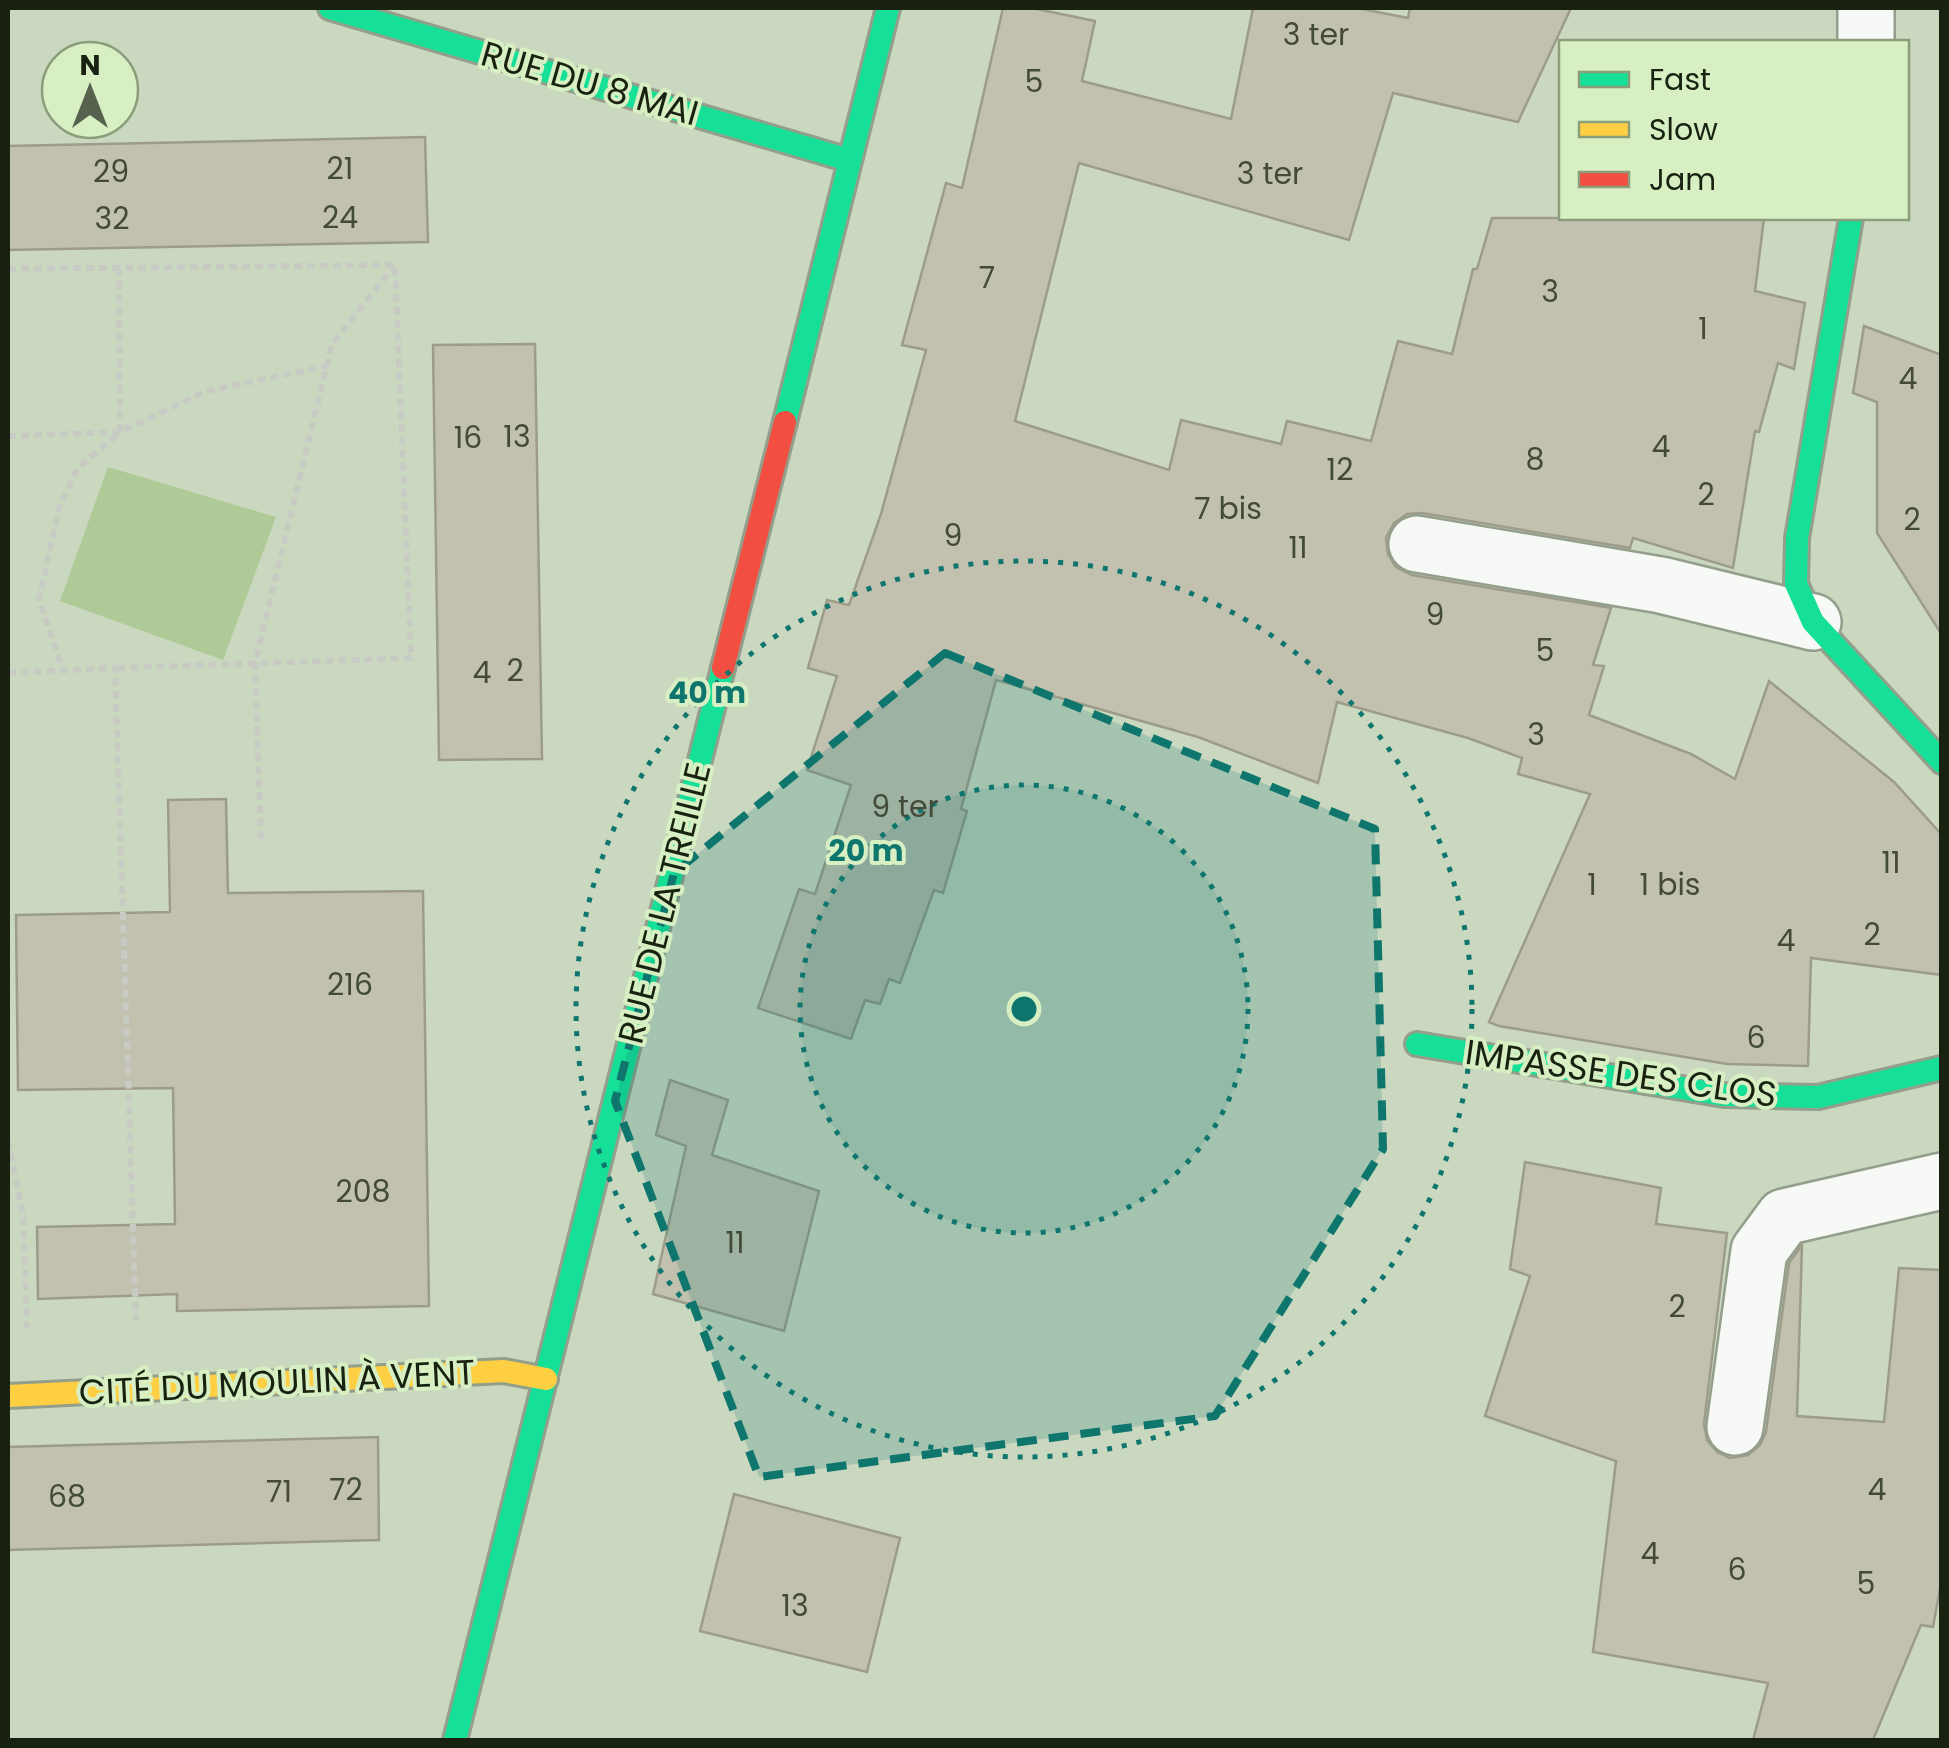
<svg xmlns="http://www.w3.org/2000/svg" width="1949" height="1748" font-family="Poppins,sans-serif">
	<rect width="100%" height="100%" fill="#cbd8c0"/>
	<polygon fill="#afca96" points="108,467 276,517 223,660 60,601"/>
	<g fill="#c2c1b0" stroke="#9d9c8a" stroke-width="2.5">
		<polygon points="1003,8 1032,8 1095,21 1082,81 1231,119 1253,8 1357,8 1408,18 1410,8 1571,8 1518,122 1393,93 1349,240 1079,163 1015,421 1169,470 1181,420 1281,444 1287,421 1371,441 1398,341 1452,354 1473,269 1477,269 1492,218 1764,218 1755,291 1805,303 1794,369 1778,363 1759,432 1755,431 1733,568 1633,538 1630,548 1422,513 1407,514 1394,523 1386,538 1388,554 1396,567 1412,575 1611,608 1593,665 1604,666 1589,715 1691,754 1735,779 1769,681 1894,782 1942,835 1942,975 1811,958 1808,1066 1727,1064 1499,1026 1489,1022 1590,794 1518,774 1522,758 1468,738 1337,702 1318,783 1198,737 996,680 961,809 967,811 943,893 934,890 900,983 889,979 880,1004 865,1000 851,1039 758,1008 799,889 815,894 851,785 807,770 837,676 808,668 827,600 849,605 881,514 926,350 902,345 946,183 962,188"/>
		<polygon points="425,137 428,242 8,250 8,146"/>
		<polygon points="1864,326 1942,355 1942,635 1877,533 1877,402 1853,393"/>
		<polygon points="535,344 542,759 439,760 433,345"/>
		<polygon points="226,799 228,893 423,891 429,1306 177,1311 177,1294 38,1299 37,1227 175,1224 173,1088 18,1090 16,915 170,912 168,800"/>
		<polygon points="670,1080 728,1100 712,1155 819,1191 784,1331 653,1294 686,1146 656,1135"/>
		<polygon points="1525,1162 1661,1188 1656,1224 1727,1233 1704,1424 1707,1440 1717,1452 1730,1458 1748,1455 1760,1445 1766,1432 1789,1263 1802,1245 1797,1416 1884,1422 1899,1268 1942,1270 1942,1578 1933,1627 1921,1625 1873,1740 1753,1740 1768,1683 1593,1652 1616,1461 1485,1416 1530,1276 1510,1269"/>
		<polygon points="378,1437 379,1540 8,1550 8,1447"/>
		<polygon points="734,1494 900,1538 867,1672 700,1631"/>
	</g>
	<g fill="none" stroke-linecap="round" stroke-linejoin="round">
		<g stroke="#939e8b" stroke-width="60">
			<g id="street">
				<polyline points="1866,42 1866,8"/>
				<polyline points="1417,544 1661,585 1813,622"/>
				<polyline points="1735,1427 1759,1251 1784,1217 1942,1181"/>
			</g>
		</g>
		<g stroke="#939e8b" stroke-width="28">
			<g id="fast">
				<polyline points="330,8 849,160"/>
				<polyline points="1851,218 1797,538 1796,584 1813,622 1942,762"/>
				<polyline points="785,422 888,8"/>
				<polyline points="1417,1044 1724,1095 1818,1097 1942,1068"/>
				<polyline points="455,1740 723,668"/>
			</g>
		</g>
		<g stroke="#939e8b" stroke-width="28">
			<polyline id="slow" points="8,1396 504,1371 546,1379"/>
		</g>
		<g stroke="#939e8b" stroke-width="28">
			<polyline id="jam" points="723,668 785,422"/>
		</g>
		<g stroke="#c8cbc4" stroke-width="6" stroke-dasharray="8 5" stroke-linecap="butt">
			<polyline points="119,268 120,432 206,391 327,366"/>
			<polyline points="8,269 395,265 411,658 115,668"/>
			<polyline points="8,436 120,432 77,469 59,508 39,599 63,671"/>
			<polyline points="8,673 115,668 136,1321"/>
			<polyline points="261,839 255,663 332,344 394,266"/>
			<polyline points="8,1141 23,1214 27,1328"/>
		</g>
		<use href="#street" stroke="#f7f9f6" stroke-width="55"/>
		<use href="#fast" stroke="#16e098" stroke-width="22"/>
		<use href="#slow" stroke="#ffcf43" stroke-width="22"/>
		<use href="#jam" stroke="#f24e42" stroke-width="22"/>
	</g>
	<path fill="#0f766e" fill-opacity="0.2" stroke="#0f766e" stroke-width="8" stroke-dasharray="20 12" stroke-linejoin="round" d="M945,653L1375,829L1383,1149L1215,1416L759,1477L615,1101L674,873Z"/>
	<circle cx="1024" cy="1009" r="224" fill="#0f766e" fill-opacity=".12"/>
	<g fill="none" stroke="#0f766e" stroke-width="5" stroke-dasharray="5 10">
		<circle cx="1024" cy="1009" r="224"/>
		<circle cx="1024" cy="1009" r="448"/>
	</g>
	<g text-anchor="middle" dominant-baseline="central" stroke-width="8" stroke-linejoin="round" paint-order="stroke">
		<g font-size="30" fill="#434a39">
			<text x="1316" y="34">3 ter</text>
			<text x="1034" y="81">5</text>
			<text x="340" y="168">21</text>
			<text x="111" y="171">29</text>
			<text x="1270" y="173">3 ter</text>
			<text x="340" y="217">24</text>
			<text x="112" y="218">32</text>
			<text x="987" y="277">7</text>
			<text x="1550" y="291">3</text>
			<text x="1703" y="328">1</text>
			<text x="1908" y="378">4</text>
			<text x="517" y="436">13</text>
			<text x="468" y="437">16</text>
			<text x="1661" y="446">4</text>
			<text x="1535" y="459">8</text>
			<text x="1340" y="469">12</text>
			<text x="1706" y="494">2</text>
			<text x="1228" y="508">7 bis</text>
			<text x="1912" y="519">2</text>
			<text x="953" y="535">9</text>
			<text x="1298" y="547">11</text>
			<text x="1435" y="614">9</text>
			<text x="1545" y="650">5</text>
			<text x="515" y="670">2</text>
			<text x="482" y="672">4</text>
			<text x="1536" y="734">3</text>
			<text x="905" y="806">9 ter</text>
			<text x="1891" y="862">11</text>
			<text x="1592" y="884">1</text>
			<text x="1670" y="884">1 bis</text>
			<text x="1872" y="934">2</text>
			<text x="1786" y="940">4</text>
			<text x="350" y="984">216</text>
			<text x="1756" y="1037">6</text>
			<text x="363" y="1191">208</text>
			<text x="735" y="1242">11</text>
			<text x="1677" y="1306">2</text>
			<text x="346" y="1489">72</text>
			<text x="1877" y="1489">4</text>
			<text x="279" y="1491">71</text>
			<text x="67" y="1496">68</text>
			<text x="1650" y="1553">4</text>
			<text x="1737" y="1569">6</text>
			<text x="1866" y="1583">5</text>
			<text x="795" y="1605">13</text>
		</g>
		<g font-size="35" fill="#192211" stroke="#d7efc2">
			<text transform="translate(590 83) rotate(16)">RUE DU 8 MAI</text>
			<text transform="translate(664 903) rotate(-76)">RUE DE LA TREILLE</text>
			<text transform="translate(1621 1073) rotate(8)">IMPASSE DES CLOS</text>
			<text transform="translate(277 1382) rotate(-3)">CITÉ DU MOULIN À VENT</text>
		</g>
	</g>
	<circle cx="1024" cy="1009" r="15" fill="#0f766e" stroke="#d7efc2" stroke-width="5"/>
	<g font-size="30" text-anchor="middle" font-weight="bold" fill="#0f766e" stroke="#d7efc2" stroke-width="8" stroke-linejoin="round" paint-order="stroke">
		<text x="707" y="703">40 m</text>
		<text x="866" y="861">20 m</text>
	</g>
	<rect width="1949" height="1748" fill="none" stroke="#192211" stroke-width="20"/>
	<rect x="1559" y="40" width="350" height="180" fill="#d7efc2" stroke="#8b9d7b" stroke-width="2.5"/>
	<rect x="1579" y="72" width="50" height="15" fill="#16e098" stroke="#8b9d7b" stroke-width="2.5"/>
	<text x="1649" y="90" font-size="30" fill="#192211">Fast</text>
	<rect x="1579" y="122" width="50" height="15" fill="#ffcf43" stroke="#8b9d7b" stroke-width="2.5"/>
	<text x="1649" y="140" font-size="30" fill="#192211">Slow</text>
	<rect x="1579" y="172" width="50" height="15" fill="#f24e42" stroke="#8b9d7b" stroke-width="2.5"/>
	<text x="1649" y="190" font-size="30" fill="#192211">Jam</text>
	<g transform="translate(90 90)"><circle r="48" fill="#d7efc2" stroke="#8b9d7b" stroke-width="2.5"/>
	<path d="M0-8L18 38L0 25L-18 38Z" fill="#57624e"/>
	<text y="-15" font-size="28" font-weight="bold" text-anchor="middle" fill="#192211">N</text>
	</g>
</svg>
